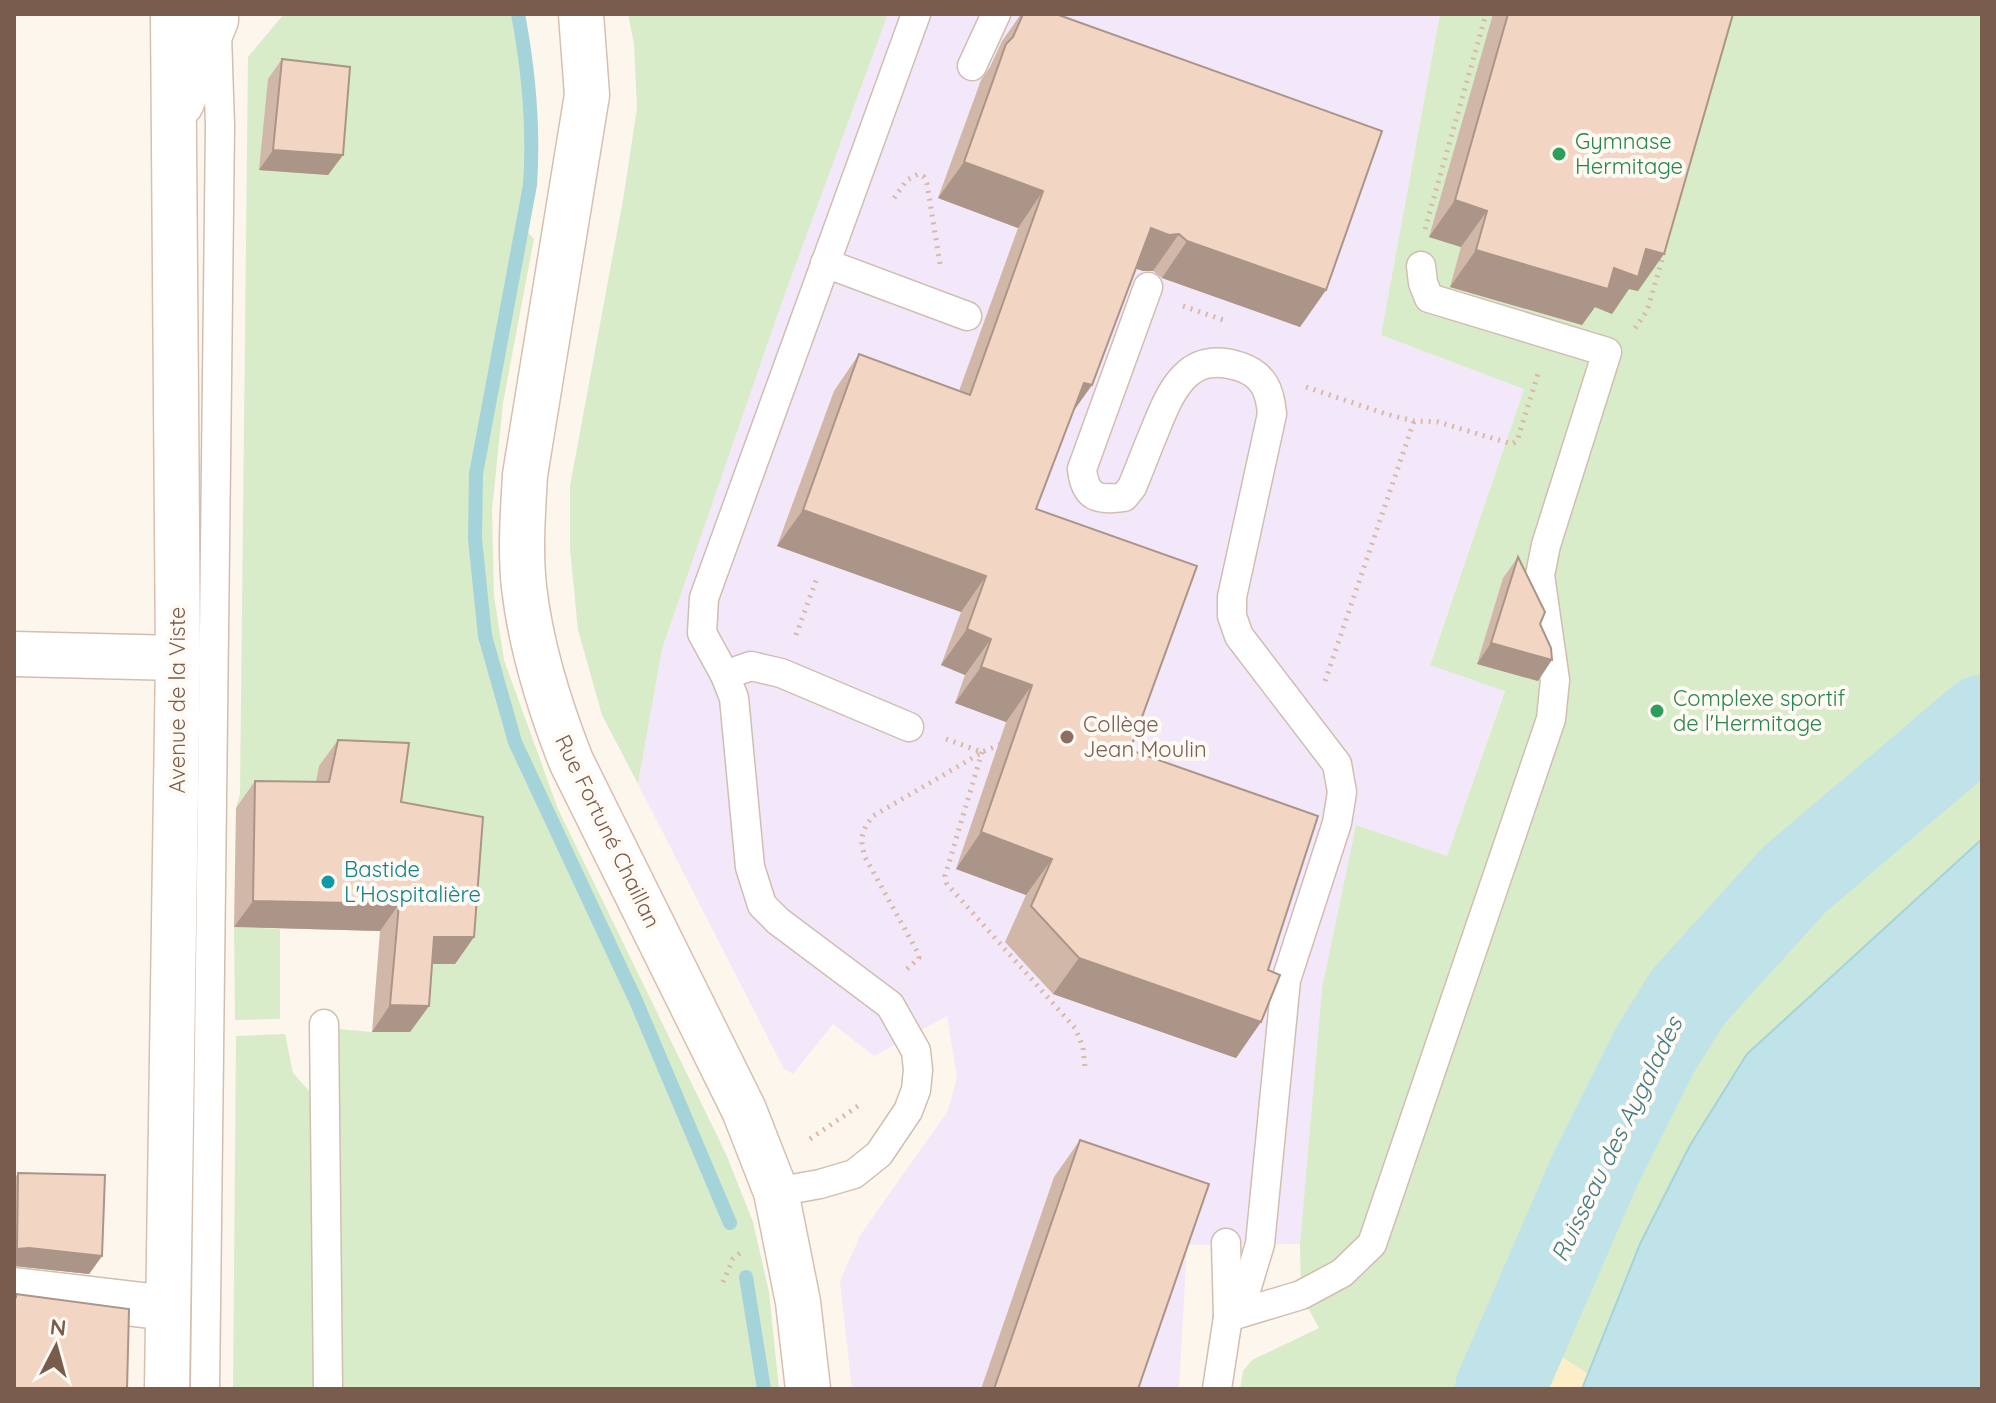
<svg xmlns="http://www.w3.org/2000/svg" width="1996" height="1403" font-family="Quicksand,sans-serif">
	<rect width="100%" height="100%" fill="#fdf6ec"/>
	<polygon fill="#f3e8fa" points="888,14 1440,14 1381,335 1524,389 1430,664 1505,690 1447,856 1356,825 1322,988 1300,1244 1187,1245 1179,1389 852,1389 840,1281 861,1234 948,1111 957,1077 947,1016 874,1056 833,1024 793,1074 784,1069 638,784 662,649 782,302"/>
	<g fill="#d8ecc9">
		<path d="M284,14H515C529,93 534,143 519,223L534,239L503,403L492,510L494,596L504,660L558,809L726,1154L753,1222L769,1292L779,1389H343L339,1029L372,1032L415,964L456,963L344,809L236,808L240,794L248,57Z"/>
		<polygon points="628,14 888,14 782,302 662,649 638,784 602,715 578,630 570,549 570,486 623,200 637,108 634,44"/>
		<polygon points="1440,14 1982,14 1982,692 1811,833 1765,879 1660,1000 1613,1083 1485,1389 1240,1389 1243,1371 1252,1360 1319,1328 1301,1295 1300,1244 1322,988 1356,825 1447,856 1505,691 1430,665 1524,389 1381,335"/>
		<polygon points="1982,739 1982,1389 1582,1389 1588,1374 1563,1358 1531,1343 1617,1154 1688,1031 1804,898"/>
		<polygon points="234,927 280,929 280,1019 235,1020"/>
		<polygon points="285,1034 293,1073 310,1092 318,1389 233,1389 236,1036"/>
	</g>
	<polygon fill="#fcefc7" points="1531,1343 1563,1358 1588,1374 1582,1389 1513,1389"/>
	<polygon fill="#bfe3e8" stroke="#a5d3da" stroke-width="2" points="1982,839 1982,1389 1582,1389 1640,1244 1689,1147 1747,1054"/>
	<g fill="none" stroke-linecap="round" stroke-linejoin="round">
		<g stroke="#a5d3da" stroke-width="14">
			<path d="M518,14C529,72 534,127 530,185L476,474L475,539L485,636L515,742L636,1001L730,1223"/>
			<polyline points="746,1277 764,1389"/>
		</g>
		<polyline stroke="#bfe3e8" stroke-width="90" points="1500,1389 1595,1170 1655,1050 1688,997 1794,880 1982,720"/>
		<g stroke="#d1beb0" stroke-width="31">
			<g id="lane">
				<polyline points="972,66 996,14"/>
				<polyline points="825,263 967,316"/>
				<path d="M1148,287L1082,469C1085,497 1097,501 1124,497L1132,487C1140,468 1147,449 1155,430C1171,390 1188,349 1241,367C1264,375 1270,391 1272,414L1232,597V616L1239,636L1337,764L1342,792L1337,823L1286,980L1260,1244L1247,1287L1228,1317"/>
				<polyline points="725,675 751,666 781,673 909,727"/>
				<polyline points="324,1024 328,1389"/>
				<polyline points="776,1192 820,1184 854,1174 879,1154 908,1111 916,1090 918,1070 916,1051 890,1005 778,921 762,905 750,867 734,698 725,675 702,633 704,598 916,14"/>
				<polyline points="1228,1317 1301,1295 1342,1273 1372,1244 1551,719 1555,680 1540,575 1546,545 1607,352 1429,298 1423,283 1421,266"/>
				<polyline points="205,1389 220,126 217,34"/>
				<polyline points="1217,1389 1228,1317 1226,1243"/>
			</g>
		</g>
		<g stroke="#d1beb0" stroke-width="47">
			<g id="street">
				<polyline points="14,654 178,658"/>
				<polyline points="14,1290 168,1308"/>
			</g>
		</g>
		<g stroke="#d6c0b0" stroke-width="47">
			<g id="secondary">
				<path d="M581,14L587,95L525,475C523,512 520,549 524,587C531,648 549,705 571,761L744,1110L776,1192L798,1302L808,1389"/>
				<polyline points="181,104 216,20 216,14"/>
				<polyline points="167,1389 178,658 173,14"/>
			</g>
		</g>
		<g stroke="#d9b8a5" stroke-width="5" stroke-dasharray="2 6" stroke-linecap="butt">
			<polyline points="894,198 907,180 918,174 924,177 927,184 940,264"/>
			<polyline points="1425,229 1486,14"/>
			<polyline points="1183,306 1226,321"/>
			<polyline points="1635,328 1647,311 1664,253"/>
			<polyline points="1306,387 1386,414 1414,421 1438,422 1512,444 1517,441 1539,371"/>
			<polyline points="796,635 818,575"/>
			<polyline points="1325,681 1414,421"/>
			<polyline points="946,739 982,752 1004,743"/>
			<polyline points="982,752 945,876 947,884 1075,1028 1083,1047 1085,1068"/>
			<path d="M907,969L919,958L917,951L866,859C859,841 861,831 873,816L981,753"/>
			<polyline points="810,1139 861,1104"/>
			<polyline points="723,1282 733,1259 740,1253"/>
		</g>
		<use href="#lane" stroke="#fff" stroke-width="28"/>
		<use href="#street" stroke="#fff" stroke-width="44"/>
		<use href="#secondary" stroke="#fff" stroke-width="44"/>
	</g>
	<g fill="#d1b7a8">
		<polygon points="1021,14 1056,14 1326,290 1300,327 1162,278 1153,271 1143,271 1135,268 1092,385 1073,412 1036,509 1130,750 1268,970 1261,1022 1236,1058 1053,994 1005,942 1026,895 956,869 1006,722 955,703 965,675 941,665 961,612 777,546 834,391 859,354 959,391 1018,228 938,198 981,80 990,67 1002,41"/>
		<polygon points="1493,14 1733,14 1638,291 1629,289 1612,314 1595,307 1582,325 1450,287 1461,247 1429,237"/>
		<polygon points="282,59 343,155 328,175 259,170 268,79"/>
		<polygon points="1518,557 1540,624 1538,681 1477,664 1503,578"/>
		<polygon points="338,740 401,802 474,937 455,964 432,964 429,1006 410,1032 372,1032 380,931 234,927 236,808 255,781 316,782 319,766"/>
		<polygon points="1080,1140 1138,1389 981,1389 1054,1177"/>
		<polygon points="18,1173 102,1256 89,1274 14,1266 14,1179"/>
	</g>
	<g fill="#aa9588">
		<polygon points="273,150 343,155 328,175 259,170"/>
		<polygon points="964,162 1043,191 1018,228 938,198"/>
		<polygon points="1455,200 1487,211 1461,247 1429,237"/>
		<polygon points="1151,228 1179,234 1153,271 1143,271 1125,265"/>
		<polygon points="1187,241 1326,290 1300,327 1162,278"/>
		<polygon points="1646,249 1664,254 1638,291 1629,289 1612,314 1595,307 1582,325 1450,287 1476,250 1614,268"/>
		<polygon points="1084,383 1092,385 1066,421"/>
		<polygon points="803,510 986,576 961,612 777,546"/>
		<polygon points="967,629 991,639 965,675 941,665"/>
		<polygon points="1491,643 1552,660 1538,681 1477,664"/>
		<polygon points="981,667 1032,685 1006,722 955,703"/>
		<polygon points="981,832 1052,859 1026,895 956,869"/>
		<polygon points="253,901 399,904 380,931 234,927"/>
		<polygon points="434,937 474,937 455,964 415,964"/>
		<polygon points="1079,958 1261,1022 1236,1058 1053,994"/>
		<polygon points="390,1005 429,1006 410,1032 372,1032"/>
		<polygon points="29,1248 102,1256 89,1274 14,1266 14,1253 17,1249"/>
	</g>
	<g fill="#f3d5c3" stroke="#aa9588" stroke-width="2">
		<polygon points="1023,14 1056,14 1382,131 1326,290 1187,241 1179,234 1169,235 1151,228 1092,385 1084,383 1036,509 1197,566 1130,750 1318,816 1268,970 1280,975 1261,1022 1079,958 1031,906 1052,859 981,832 1032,685 981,667 991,639 967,629 986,576 803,510 859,354 970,395 1043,191 964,162 1006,44 1013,37"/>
		<polygon points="1508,14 1733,14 1664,254 1646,249 1638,277 1614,268 1608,289 1476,250 1487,211 1455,200"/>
		<polygon points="282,59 350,67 343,155 273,150"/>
		<polygon points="1518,557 1545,612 1540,624 1551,648 1552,660 1491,643"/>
		<polygon points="338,740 409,743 401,802 483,817 474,937 434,937 429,1006 390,1005 399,904 253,901 255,781 329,782"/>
		<polygon points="1080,1140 1209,1184 1138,1389 994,1389"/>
		<polygon points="18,1173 105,1175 102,1256 29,1248 17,1249"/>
		<polygon points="16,1294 129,1309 127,1389 14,1389 14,1296 16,1297"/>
	</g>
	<g fill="#2e9e5b" stroke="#fffaf3" stroke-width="3">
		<circle cx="1559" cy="154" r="8"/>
		<circle cx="1657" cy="711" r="8"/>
	</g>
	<circle fill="#8d6e63" stroke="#fffaf3" stroke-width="3" cx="1067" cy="737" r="8"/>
	<circle fill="#0f9aa8" stroke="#fffaf3" stroke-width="3" cx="328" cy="882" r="8"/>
	<g text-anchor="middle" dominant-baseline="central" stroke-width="8" stroke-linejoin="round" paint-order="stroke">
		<g font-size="22" fill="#27864d" stroke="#fffaf3" text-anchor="start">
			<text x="1575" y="141">Gymnase<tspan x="1575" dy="25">Hermitage</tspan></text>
			<text x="1673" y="698">Complexe sportif<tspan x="1673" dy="25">de l'Hermitage</tspan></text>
		</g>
		<g font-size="22" fill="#7a5c4d" stroke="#fffaf3">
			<text transform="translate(177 700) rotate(-90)">Avenue de la Viste</text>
			<text transform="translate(608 831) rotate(64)">Rue Fortuné Chaillan</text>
		</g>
		<g font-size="22" fill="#785e54" stroke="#fffaf3" text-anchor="start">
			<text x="1083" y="724">Collège<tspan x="1083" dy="25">Jean Moulin</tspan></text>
		</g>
		<g font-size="22" fill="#0d838f" stroke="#fffaf3" text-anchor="start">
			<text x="344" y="869">Bastide<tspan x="344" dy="25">L'Hospitalière</tspan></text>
		</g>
		<g font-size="24" font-style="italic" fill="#437c86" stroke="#fffaf3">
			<text transform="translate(1616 1139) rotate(-64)">Ruisseau des Aygalades</text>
		</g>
	</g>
	<rect width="1996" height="1403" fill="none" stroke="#7a5c4d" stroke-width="32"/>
	<g transform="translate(56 1347) rotate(6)" stroke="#fffaf3" stroke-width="6" paint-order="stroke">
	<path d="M0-6L14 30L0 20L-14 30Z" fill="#7a5c4d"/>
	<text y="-12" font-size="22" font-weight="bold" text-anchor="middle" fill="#7a5c4d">N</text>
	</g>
</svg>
